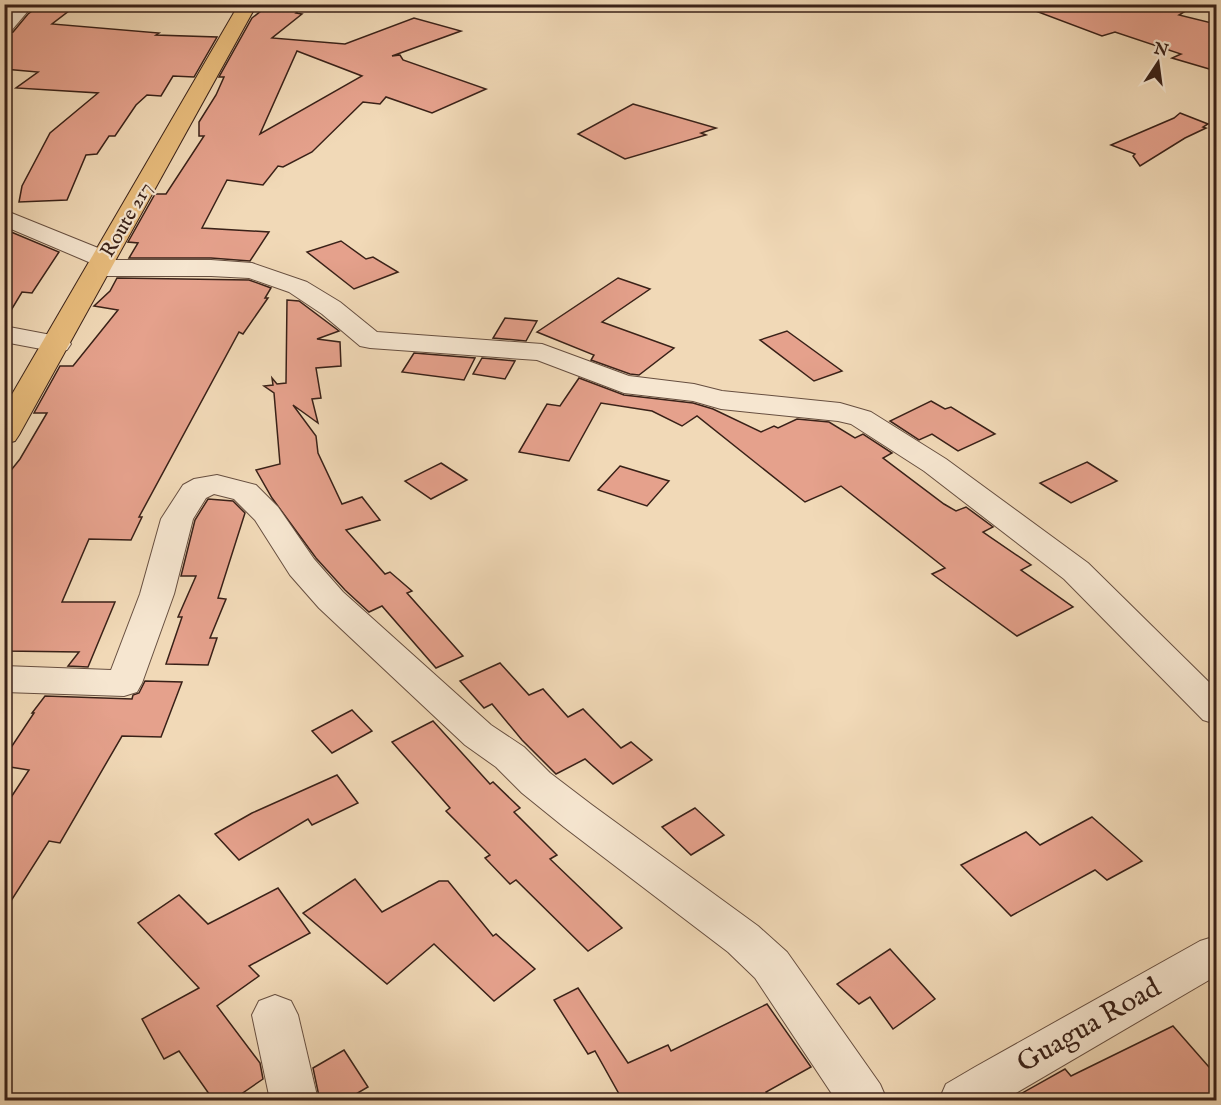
<svg xmlns="http://www.w3.org/2000/svg" width="1221" height="1105" font-family="'IM FELL English',serif">
	<rect width="100%" height="100%" fill="#f1d9b7"/>
	<filter id="stains"><feTurbulence type="fractalNoise" baseFrequency=".00333" numOctaves="4"/><feColorMatrix values="0 0 0 0 .2 0 0 0 0 .09 0 0 0 0 .02 0 0 0 .5 -.17"/></filter>
	<radialGradient id="worn" r=".72"><stop offset=".6" stop-color="#630" stop-opacity="0"/><stop offset="1" stop-color="#630" stop-opacity=".3"/></radialGradient>
	<g fill="#e5a18c" stroke="#392118" stroke-width="1.5" fill-rule="evenodd">
		<polygon points="42,4 72,4 74,7 52,24 159,33 156,35 217,37 194,77 173,76 161,96 147,95 136,105 115,136 109,136 97,154 86,155 67,200 19,202 22,186 50,133 98,93 16,88 38,72 4,69 4,34 13,32 28,14"/>
		<path d="M270,4H307L296,13L302,14L272,38L345,44L414,18L461,31L392,56L400,55L403,60L486,89L432,113L386,97L380,104L363,102L312,152L283,167L278,166L263,185L227,180L202,228L269,232L250,261L211,258H129L138,243L128,242L155,194H166L204,136H199V122L216,95L224,77H219L252,18ZM297,51L362,76L260,134Z"/>
		<polygon points="1025,4 1197,4 1179,15 1216,24 1216,71 1172,58 1181,54 1115,32 1102,36 1025,7"/>
		<polygon points="633,104 716,128 701,133 706,135 625,159 578,134"/>
		<polygon points="1180,113 1208,124 1203,127 1206,128 1185,138 1140,166 1133,156 1135,154 1111,145 1174,118"/>
		<polygon points="4,229 59,252 32,293 22,292 4,322"/>
		<polygon points="341,241 366,259 373,257 398,272 354,289 307,252"/>
		<polygon points="117,278 249,280 271,288 265,298 268,298 243,334 239,332 139,517 142,517 131,540 89,539 62,602 115,602 88,667 68,666 79,652 4,651 4,479 20,459 47,413 34,413 60,366 73,366 118,310 94,306 110,291"/>
		<polygon points="618,278 650,289 602,322 674,348 639,375 630,374 591,360 594,355 537,332"/>
		<polygon points="287,300 299,301 339,331 317,339 340,342 341,366 316,368 321,398 312,399 318,423 293,405 316,436 318,453 342,504 362,497 380,520 346,530 385,574 390,572 412,591 407,593 463,656 436,668 382,606 369,612 345,590 316,558 272,498 256,470 280,464 274,393 264,386 273,385 272,378 277,384 286,383"/>
		<polygon points="505,318 537,321 526,341 493,338"/>
		<polygon points="787,331 842,371 814,381 760,340"/>
		<polygon points="414,353 475,358 464,380 402,372"/>
		<polygon points="482,358 515,361 505,379 473,374"/>
		<polygon points="579,378 624,395 693,403 713,409 761,432 774,426 778,428 797,419 829,422 855,438 863,434 892,453 883,458 944,504 956,511 966,507 993,527 983,532 1031,565 1021,570 1073,607 1017,636 932,574 945,568 841,486 805,502 697,416 682,426 652,411 601,403 569,461 519,452 547,404 560,406"/>
		<polygon points="931,401 945,409 951,407 995,434 958,451 932,434 919,440 890,421"/>
		<polygon points="1087,462 1117,481 1071,503 1040,483"/>
		<polygon points="441,463 467,480 431,499 405,481"/>
		<polygon points="620,466 669,481 647,506 598,490"/>
		<polygon points="208,499 233,501 245,513 218,598 226,599 210,638 217,638 208,665 166,664 182,617 178,617 196,576 181,576 195,520"/>
		<polygon points="500,663 529,695 543,689 568,717 583,709 621,748 631,742 652,760 613,784 585,759 556,774 522,740 492,704 484,708 460,681"/>
		<polygon points="145,681 182,682 161,737 122,736 60,843 49,841 4,912 4,808 29,770 4,766 4,758 34,713 32,713 45,696 132,699 133,695 139,693"/>
		<polygon points="352,710 372,731 332,753 312,731"/>
		<polygon points="433,721 490,784 493,782 520,808 514,812 557,855 550,859 622,928 588,951 516,880 510,884 485,858 490,855 446,811 450,808 392,742"/>
		<polygon points="337,775 358,803 312,825 308,819 239,860 215,834 252,813"/>
		<polygon points="695,808 724,835 691,855 662,827"/>
		<polygon points="1092,817 1142,861 1107,880 1095,870 1011,916 961,865 1026,832 1040,845"/>
		<polygon points="355,879 382,912 439,881 448,881 493,936 496,934 535,969 494,1001 434,944 387,984 303,913"/>
		<polygon points="278,888 310,933 249,966 259,976 217,1006 260,1063 263,1079 231,1101 214,1101 179,1051 164,1059 142,1019 199,988 138,923 179,895 208,924"/>
		<polygon points="890,949 935,999 893,1029 870,997 859,1004 837,984"/>
		<polygon points="578,988 628,1063 668,1045 671,1051 767,1004 811,1067 766,1092 772,1101 623,1101 595,1051 588,1054 554,1000"/>
		<polygon points="1173,1026 1216,1075 1216,1093 1202,1101 1008,1101 1065,1069 1071,1076"/>
		<polygon points="344,1050 368,1087 344,1101 320,1101 313,1068"/>
	</g>
	<g fill="none" stroke-linecap="round" stroke-linejoin="round">
		<g stroke="#674f40" stroke-width="2">
			<g id="minor">
				<polygon points="15,4 34,4 11,31 4,32 4,15"/>
				<polygon points="4,210 113,254 115,260 211,260 252,263 307,282 340,302 377,332 542,344 629,376 694,384 722,391 840,403 871,412 946,459 1088,563 1216,689 1216,724 1203,720 1064,579 924,471 851,424 838,421 721,409 693,401 624,393 537,360 370,348 360,346 322,314 289,292 249,278 211,276 100,276 91,273 87,268 91,263 4,226"/>
				<polygon points="4,326 67,338 71,344 67,350 57,352 4,342"/>
				<polygon points="217,475 256,485 278,507 314,559 343,592 491,725 524,747 550,773 592,805 758,926 787,952 880,1084 887,1100 836,1100 755,978 728,952 564,827 522,793 496,767 465,745 319,608 290,575 255,520 234,499 214,494 206,498 193,519 174,594 142,683 137,692 124,696 4,692 4,666 111,670 140,594 161,519 183,485 194,479"/>
				<polygon points="1216,936 1216,976 1004,1100 939,1100 946,1084 975,1067 1200,941"/>
				<polygon points="275,995 291,1001 298,1015 318,1100 270,1100 252,1015 259,1001"/>
			</g>
		</g>
		<g stroke="#392118" stroke-width="2">
			<polygon id="major" points="239,4 257,4 19,435 15,441 4,444 4,408"/>
		</g>
		<use href="#minor" fill="#f6e6d0" fill-rule="evenodd"/>
		<use href="#major" fill="#e8bc7c" fill-rule="evenodd"/>
	</g>
	<g text-anchor="middle" dominant-baseline="central" stroke-width="4.5" stroke-linejoin="round" paint-order="stroke">
		<g font-size="20" fill="#392118" stroke="#f6e6d0">
			<text transform="translate(127 220) rotate(-60)">Route 217</text>
		</g>
		<g font-size="28" fill="#392118" stroke="#f6e6d0">
			<text transform="translate(1089 1026) rotate(-30)">Guagua Road</text>
		</g>
	</g>
	<rect width="1221" height="1105" fill="none" stroke="#f1d9b7" stroke-width="24"/>
	<rect x="6" y="6" width="1209" height="1093" fill="none" stroke="#392118" stroke-width="3"/>
	<rect x="12" y="12" width="1197" height="1081" fill="none" stroke="#392118" stroke-width="1.5"/>
	<g transform="translate(1158 63) rotate(13)" stroke="#f6e6d0" stroke-width="4.5" paint-order="stroke">
	<path d="M0-4.5L10 22L0 15L-10 22Z" fill="#392118"/>
	<text y="-9" font-size="16" font-weight="bold" text-anchor="middle" fill="#392118">N</text>
	</g>
	<rect width="100%" height="100%" filter="url(#stains)"/>
	<rect width="100%" height="100%" fill="url(#worn)"/>
</svg>
